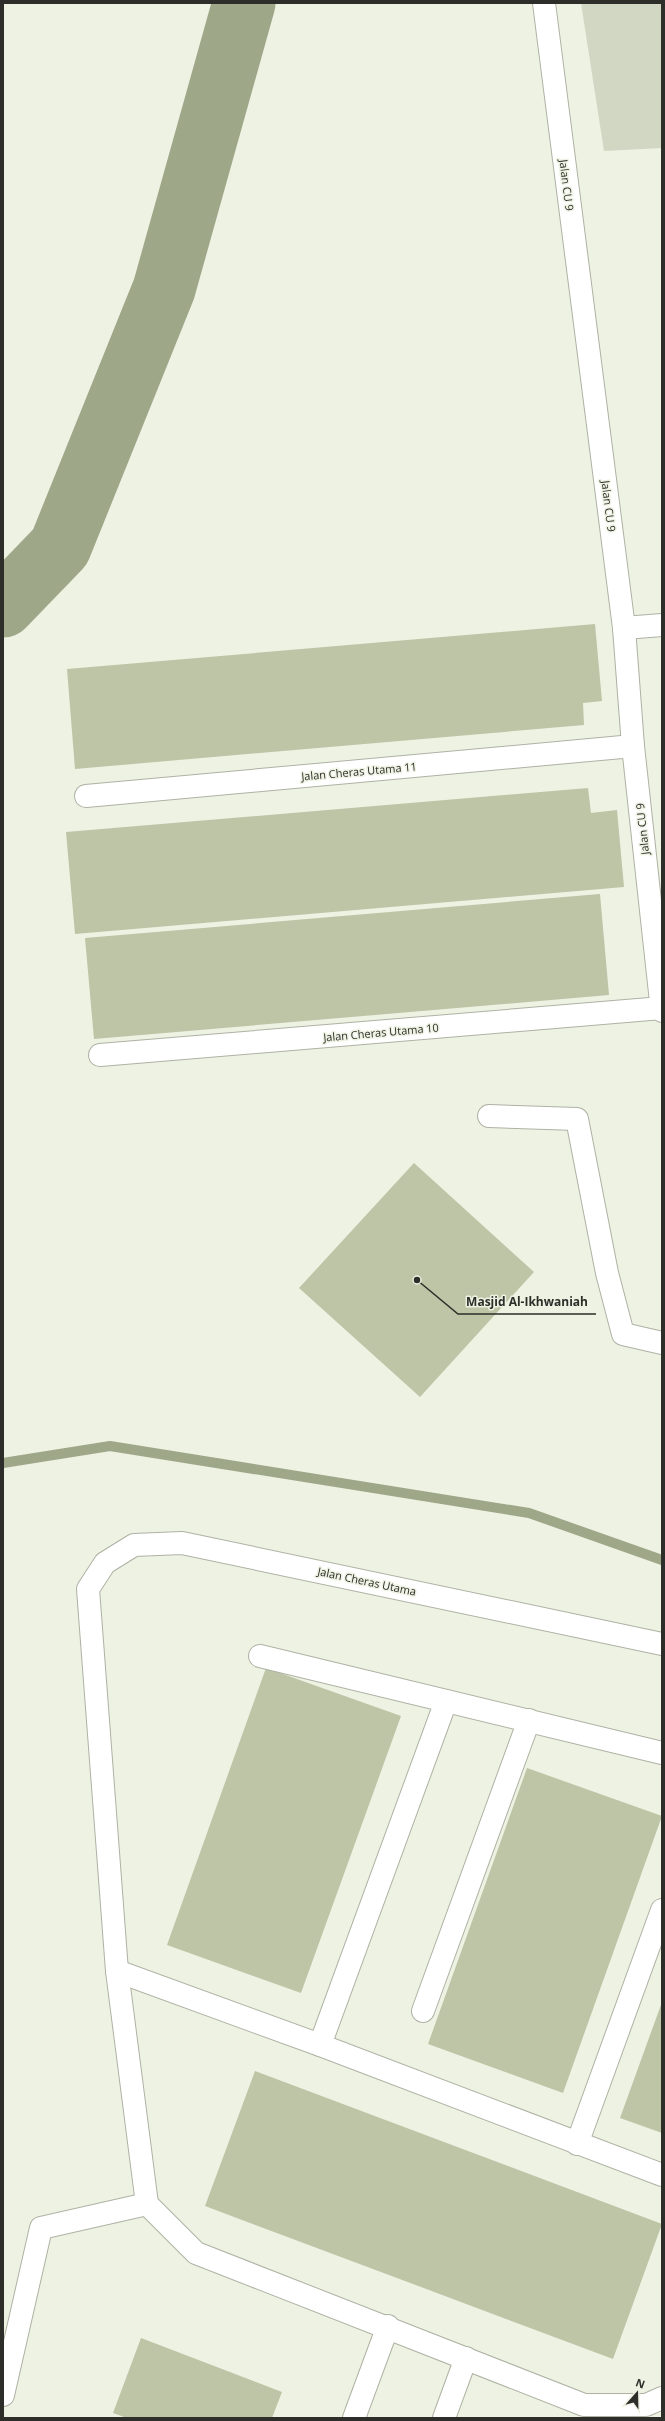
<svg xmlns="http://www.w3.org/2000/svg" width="665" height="2421" font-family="'Open Sans',sans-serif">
	<rect width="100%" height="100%" fill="#eef2e3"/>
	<polygon fill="#d2d7c3" points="581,3 662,3 662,148 604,151"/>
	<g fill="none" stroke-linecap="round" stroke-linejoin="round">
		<polyline stroke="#9fa789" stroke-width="10" points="3,1463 110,1446 529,1513 662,1560"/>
		<polyline stroke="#9fa789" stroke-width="63" points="3,606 60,547 164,289 244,3"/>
	</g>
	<g fill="#bdc5a6">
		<polygon points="595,624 602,701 583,703 584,725 75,769 67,669"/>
		<polygon points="588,788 591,813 617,810 624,887 75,934 66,832"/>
		<polygon points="600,894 609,995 94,1039 85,938"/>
		<polygon points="414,1163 534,1272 420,1397 299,1288"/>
		<polygon points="266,1668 401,1716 301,1993 167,1945"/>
		<polygon points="527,1768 662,1816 563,2093 428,2044"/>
		<polygon points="662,2002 662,2133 620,2118"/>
		<polygon points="255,2071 662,2224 613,2359 205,2206"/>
		<polygon points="141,2338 282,2392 272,2418 127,2418 113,2413"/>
	</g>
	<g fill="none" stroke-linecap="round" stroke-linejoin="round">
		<g stroke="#aeb2a4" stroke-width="24">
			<g id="minor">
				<polyline points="544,3 624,628 633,746 662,1011"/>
				<polyline points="624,628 662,625"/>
				<polyline points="86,796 633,746"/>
				<polyline points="100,1055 662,1008"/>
				<polyline points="489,1116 577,1119 607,1273 623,1334 662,1343"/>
				<polyline points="662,1644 182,1543 134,1545 105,1563 88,1589 117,1971 147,2204 196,2253 584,2405 646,2405 662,2398"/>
				<polyline points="260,1656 662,1753"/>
				<polyline points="117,1971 320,2045 662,2175"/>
				<polyline points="423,2011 529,1720"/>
				<polyline points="320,2045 446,1701"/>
				<polyline points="577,2144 662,1910"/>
				<polyline points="3,2395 41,2228 147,2204"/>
				<polyline points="354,2418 388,2326"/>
				<polyline points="444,2418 466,2358"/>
			</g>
		</g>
		<use href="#minor" stroke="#fff" stroke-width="22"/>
	</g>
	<g text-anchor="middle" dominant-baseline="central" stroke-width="3" stroke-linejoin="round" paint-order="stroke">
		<g font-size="11" fill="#2d2e29" stroke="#eef2e3">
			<text transform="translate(567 185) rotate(83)">Jalan CU 9</text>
			<text transform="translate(609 506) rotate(83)">Jalan CU 9</text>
			<text transform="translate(359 771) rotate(-5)">Jalan Cheras Utama 11</text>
			<text transform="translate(642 829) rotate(-96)">Jalan CU 9</text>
			<text transform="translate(381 1032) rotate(-5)">Jalan Cheras Utama 10</text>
			<text transform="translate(367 1581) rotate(12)">Jalan Cheras Utama</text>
		</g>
	</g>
	<path fill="none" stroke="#2d2e29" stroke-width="1.5" d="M417 1280L458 1314H596"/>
	<circle fill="#2d2e29" stroke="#eef2e3" stroke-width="1.5" cx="417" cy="1280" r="4"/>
	<g font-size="12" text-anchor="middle" font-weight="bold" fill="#2d2e29" stroke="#eef2e3" stroke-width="3" stroke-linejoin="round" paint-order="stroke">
		<text x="527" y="1306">Masjid Al-Ikhwaniah</text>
	</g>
	<rect width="665" height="2421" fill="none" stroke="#2d2e29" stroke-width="8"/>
	<g transform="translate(637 2393) rotate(20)" stroke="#eef2e3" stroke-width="3" paint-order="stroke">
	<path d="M0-3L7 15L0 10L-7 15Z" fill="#2d2e29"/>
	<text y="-6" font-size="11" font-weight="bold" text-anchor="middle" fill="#2d2e29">N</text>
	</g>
</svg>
